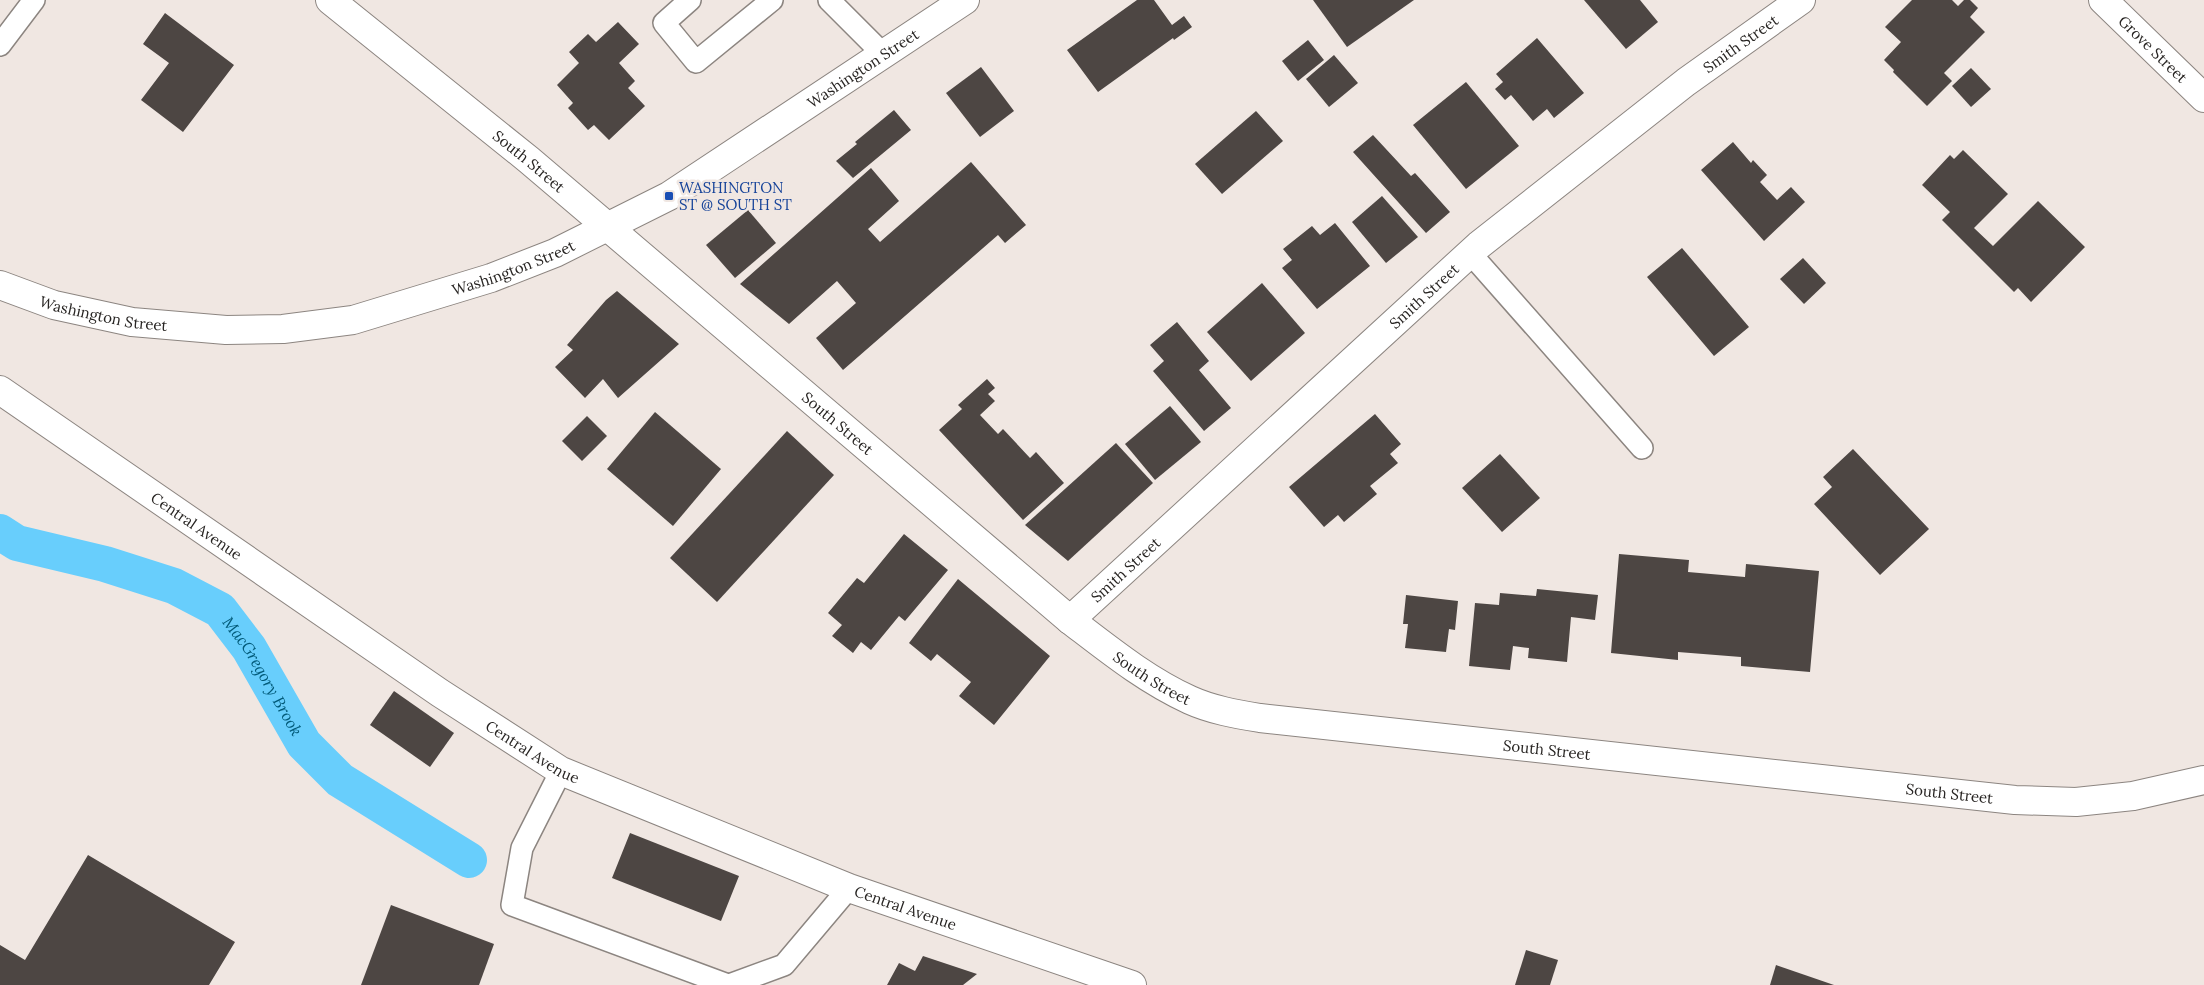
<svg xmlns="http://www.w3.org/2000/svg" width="2204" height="985" font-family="Lora,serif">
	<rect width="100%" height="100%" fill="#f0e7e2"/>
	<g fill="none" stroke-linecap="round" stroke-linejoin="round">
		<path stroke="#68cefc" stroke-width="36" id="s1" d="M0,532L17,543L105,564L174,586L220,610L249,648L304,744L340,780L469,860"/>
	</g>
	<g fill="#4d4643">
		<polygon points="1137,0 1154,0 1172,25 1184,16 1192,27 1174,40 1173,38 1098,92 1067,50"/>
		<polygon points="1313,0 1414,0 1347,47"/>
		<polygon points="1584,0 1640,0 1658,22 1626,49"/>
		<polygon points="1912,0 1952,0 1958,6 1964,0 1970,0 1978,8 1970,17 1985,32 1944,73 1952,81 1927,106 1893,72 1894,70 1884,60 1901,42 1885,27"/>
		<polygon points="165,13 234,65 183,132 141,100 169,63 143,44"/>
		<polygon points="618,22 639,44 619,63 635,81 628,88 645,106 609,140 594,125 588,130 568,108 573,103 557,85 579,63 569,52 588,34 596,42"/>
		<polygon points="1537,38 1584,93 1554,118 1547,109 1533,121 1511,95 1505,100 1495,89 1503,82 1496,74"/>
		<polygon points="1308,40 1324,60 1298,81 1282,61"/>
		<polygon points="1334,55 1358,83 1329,107 1306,79"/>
		<polygon points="981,67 1014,111 980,137 946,93"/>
		<polygon points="1971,68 1991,89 1971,107 1952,86"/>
		<polygon points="1466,82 1519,146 1466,189 1413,125"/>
		<polygon points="894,110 911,130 853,178 836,161 857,144 855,142"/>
		<polygon points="1256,111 1283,141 1222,194 1195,164"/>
		<polygon points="1373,135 1411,176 1415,173 1450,212 1426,233 1353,152"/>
		<polygon points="1733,142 1751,163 1753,160 1767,175 1760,182 1777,200 1791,187 1805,202 1764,241 1701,170"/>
		<polygon points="1963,150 2008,194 1974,228 1993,246 2038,201 2085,247 2031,302 2018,288 2014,292 1942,220 1950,212 1922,185 1950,155 1954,159"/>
		<polygon points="971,162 1026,225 1005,243 998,235 843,370 816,338 856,303 837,281 789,324 740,284 871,168 899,201 868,229 880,242"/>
		<polygon points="1382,196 1418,237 1386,263 1352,222"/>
		<polygon points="748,210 776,243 735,278 706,245"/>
		<polygon points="1335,223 1370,266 1317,309 1282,268 1292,260 1283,249 1312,226 1320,235"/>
		<polygon points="1682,248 1749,327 1714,356 1647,277"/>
		<polygon points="1803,258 1826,283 1804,304 1780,279"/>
		<polygon points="1262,283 1305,333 1251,381 1207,332"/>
		<polygon points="617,291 679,344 618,398 603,379 585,398 555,367 573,350 567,345 606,300"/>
		<polygon points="1177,322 1209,361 1199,370 1231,408 1204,431 1153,371 1164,361 1150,345"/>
		<polygon points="987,379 995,388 988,394 995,401 980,415 998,434 1003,429 1030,458 1036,452 1064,483 1023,520 939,430 962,409 958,405"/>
		<polygon points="1170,406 1201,442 1155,480 1125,444"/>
		<polygon points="655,412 721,469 673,526 607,469"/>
		<polygon points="1375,414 1401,444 1390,454 1398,463 1370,486 1377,494 1344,522 1338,515 1324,527 1289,487"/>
		<polygon points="587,416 607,436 582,461 562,441"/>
		<polygon points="787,431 834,475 717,602 670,558"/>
		<polygon points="1116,443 1153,483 1068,561 1025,525"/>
		<polygon points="1853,449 1929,529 1880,575 1814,504 1832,487 1823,477"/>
		<polygon points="1500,454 1540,498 1502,532 1462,488"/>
		<polygon points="904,534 948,570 905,621 899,616 871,650 861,642 853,653 832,636 842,625 828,613 857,578 864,583"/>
		<polygon points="1619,554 1689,560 1688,572 1745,577 1746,564 1819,571 1810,672 1741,666 1741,657 1678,652 1678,660 1611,653"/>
		<polygon points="958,579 1050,656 994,725 959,696 971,682 937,654 931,661 909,643"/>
		<polygon points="1537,589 1598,595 1595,620 1571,617 1567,662 1528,658 1529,648 1513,646 1510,670 1469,666 1475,603 1499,605 1500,593 1536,596"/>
		<polygon points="1406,595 1458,601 1455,630 1449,629 1446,652 1405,648 1408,624 1403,624"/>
		<polygon points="394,691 454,733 430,767 370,725"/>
		<polygon points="630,833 739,876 721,921 612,878"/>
		<polygon points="88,855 235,942 209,985 0,985 0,945 25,960"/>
		<polygon points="391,905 494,944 479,985 361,985"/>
		<polygon points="1526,950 1558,960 1550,985 1515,985"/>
		<polygon points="923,956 977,974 963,985 887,985 899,963 915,971"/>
		<polygon points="1776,965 1834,985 1770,985"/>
	</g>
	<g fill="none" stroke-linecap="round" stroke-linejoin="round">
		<g stroke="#8c8580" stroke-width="24">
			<g id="service">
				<polyline points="690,0 664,23 696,62 772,0"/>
				<polyline points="829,0 883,54"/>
				<polyline points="0,45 34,0"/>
				<polyline points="1470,253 1642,448"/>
				<polyline points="561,771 522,848 512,905 728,985"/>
				<polyline points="729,985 784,965 849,888"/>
			</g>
		</g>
		<g stroke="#8c8580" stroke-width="30">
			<g id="minor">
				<path id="s2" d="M2103,0L2204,98"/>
				<path id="s3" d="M0,390L440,693L561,771L849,888L1132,985"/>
				<path id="s4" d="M1070,620L1479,245L1686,82L1801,0"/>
			</g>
		</g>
		<g stroke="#8c8580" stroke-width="30">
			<g id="tertiary">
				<path id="s5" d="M330,0L529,160L1070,620C1108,649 1146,680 1190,700C1212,710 1236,714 1260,718L2015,800L2076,802L2133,796L2204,780"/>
				<path id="s6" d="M0,285L54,305L132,322L226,330L283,329L353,320L491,278L555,253L669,196L965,0"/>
			</g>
		</g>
		<use href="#service" stroke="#fff" stroke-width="21"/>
		<use href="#minor" stroke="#fff" stroke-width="28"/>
		<use href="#tertiary" stroke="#fff" stroke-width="28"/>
	</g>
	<rect fill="#1a4fb4" stroke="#f0e7e2" stroke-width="2" x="664" y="191" width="10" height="10" rx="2.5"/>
	<g text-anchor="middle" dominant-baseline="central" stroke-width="5" stroke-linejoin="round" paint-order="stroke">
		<g font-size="15" fill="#282523" stroke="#f0e7e2">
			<text stroke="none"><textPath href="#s4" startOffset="885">Smith Street</textPath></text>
			<text stroke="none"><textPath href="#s2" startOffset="70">Grove Street</textPath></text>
			<text stroke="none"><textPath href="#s6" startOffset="932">Washington Street</textPath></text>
			<text stroke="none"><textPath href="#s5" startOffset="256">South Street</textPath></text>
			<text stroke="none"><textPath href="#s6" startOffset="528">Washington Street</textPath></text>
			<text stroke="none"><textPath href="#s4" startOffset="480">Smith Street</textPath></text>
			<text stroke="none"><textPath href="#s6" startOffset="108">Washington Street</textPath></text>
			<text stroke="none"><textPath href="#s5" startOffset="661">South Street</textPath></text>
			<text stroke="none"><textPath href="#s3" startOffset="239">Central Avenue</textPath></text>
			<text stroke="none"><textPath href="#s4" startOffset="75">Smith Street</textPath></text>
			<text stroke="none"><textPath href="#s5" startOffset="1066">South Street</textPath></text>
			<text stroke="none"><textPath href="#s5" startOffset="1471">South Street</textPath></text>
			<text stroke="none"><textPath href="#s3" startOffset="644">Central Avenue</textPath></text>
			<text stroke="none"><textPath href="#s5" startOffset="1876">South Street</textPath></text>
			<text stroke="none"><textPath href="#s3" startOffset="1049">Central Avenue</textPath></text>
		</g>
		<g font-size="15" fill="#164399" stroke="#f0e7e2" text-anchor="start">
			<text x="679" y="187">WASHINGTON<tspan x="679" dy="17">ST @ SOUTH ST</tspan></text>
		</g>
		<g font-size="16" font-style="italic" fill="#035b7a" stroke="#f0e7e2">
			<text stroke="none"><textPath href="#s1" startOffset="314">MacGregory Brook</textPath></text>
		</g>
	</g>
</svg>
